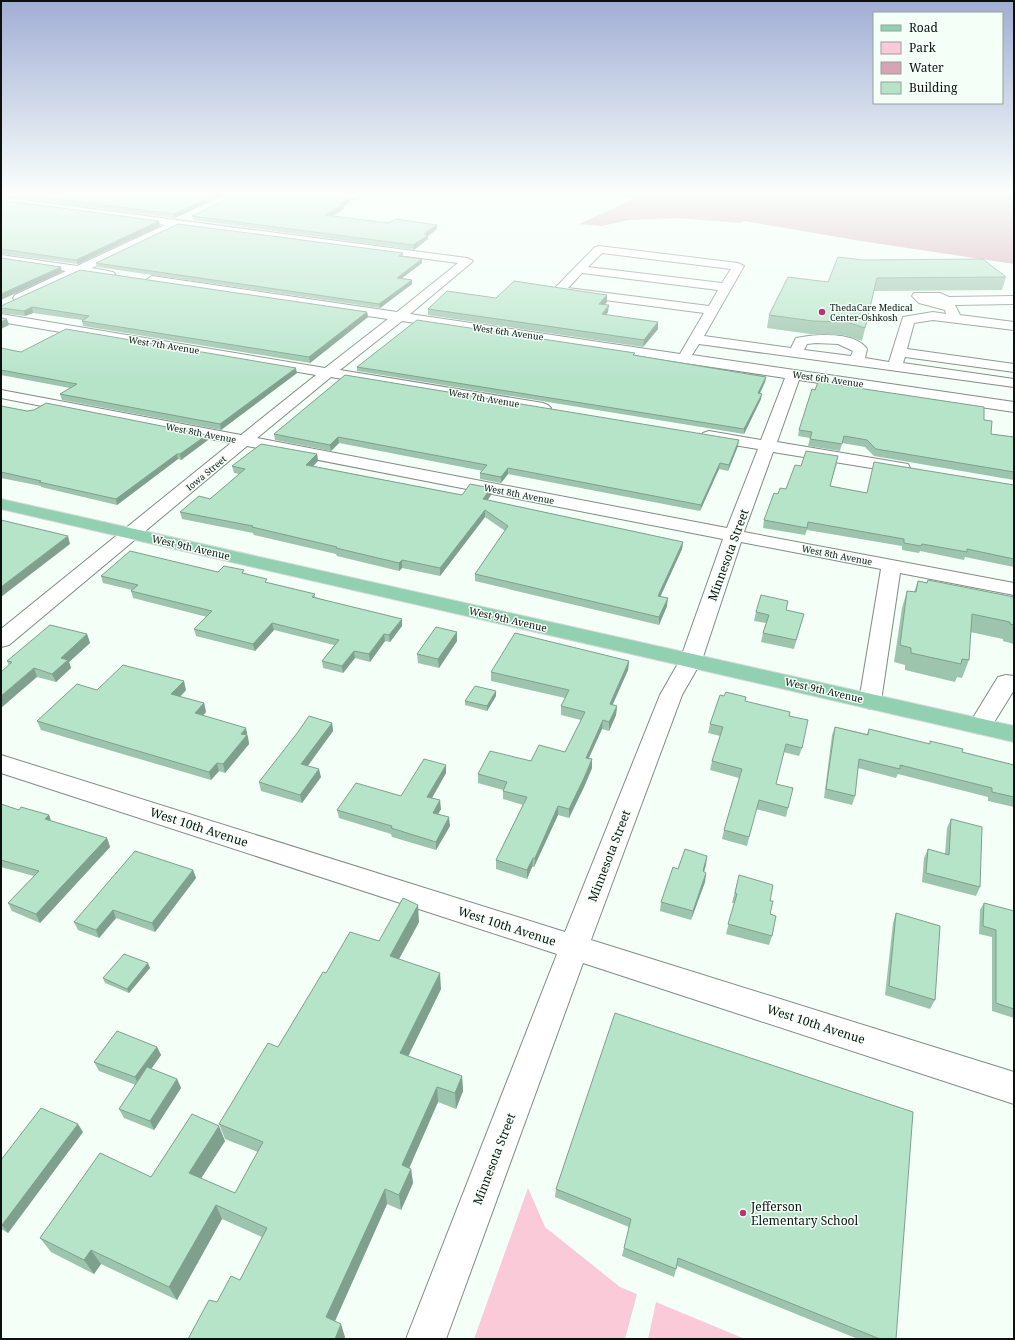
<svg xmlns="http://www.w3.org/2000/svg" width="1015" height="1340" font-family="'Noto Serif',serif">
	<rect width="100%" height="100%" fill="#f4fff8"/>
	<g fill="#facad9">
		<polygon points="528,1188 545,1227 620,1287 637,1294 625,1339 474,1339"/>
		<polygon points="656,1302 745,1339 648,1339"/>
	</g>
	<polygon fill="#d6a5b5" points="607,192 1014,192 1014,264 861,241 745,221 740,223 678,218 629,220 602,226 579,224 633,199"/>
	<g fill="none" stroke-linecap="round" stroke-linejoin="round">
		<g stroke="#808c85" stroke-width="2">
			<g id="minor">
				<path d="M311,192C321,191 353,189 360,196L355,199L316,195Z"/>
				<path d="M1,197L467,258L473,261L471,263L410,314L680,354L704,313L559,294L553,290L595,247L599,246L738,263L744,266L704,336L791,348L796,338C814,334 855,331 867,349L865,358L889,362L903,317L933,312L946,314L945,310L919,303L912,296L914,293H940L949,297L1014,296V304L955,305L960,315L1014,322V330L933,320L914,323L907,349L1014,364V372L905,357L903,363L1014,379V387L699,344L692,355L1014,402V412L799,380L777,442L902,463L908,464L910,468L908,472L902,473L773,452L744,532L1014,583V595L900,573L881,701L878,706L870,709L862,706L859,701L881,569L741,542L702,660L682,695L591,940L1014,1072V1104L583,963L446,1339H406L557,954L1,773V755L565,932L660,695L680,660L723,539L247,446L9,645L1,647V629L231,443L1,398V390L241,435L316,375L1,322V314L325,368L388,319L152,284L146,280L152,276L397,312L458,263L178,226L92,268L113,272L115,274L113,276L109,278L80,273L19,302L15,301L13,298L15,295L66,271L1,261V255L77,266L165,225L1,203ZM602,253L731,269L722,283L588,267ZM582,273L718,290L709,306L568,288ZM402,321L785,378L761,440L709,431L703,433L701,436L703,439L709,441L758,449L727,528L257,438L331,377L543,413L548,411L551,408L548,405L543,403L340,370ZM816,343L838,344L853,351L851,356L804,350L807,344Z"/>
				<polygon points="1006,675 1014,676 1014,690 988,732 980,734 972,732 968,726 998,677"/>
			</g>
		</g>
		<g stroke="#d8d9d8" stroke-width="2">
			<polygon id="major" points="1,499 1014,726 1014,742 1,509"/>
		</g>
		<use href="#minor" fill="#fff" fill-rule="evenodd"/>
		<use href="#major" fill="#91d1b2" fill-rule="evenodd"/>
	</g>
	<g fill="#9dc4ad">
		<polygon points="1,192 231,192 175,218 1,196"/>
		<polygon points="350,198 351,202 344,206 344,209 332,216 437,229 428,236 428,239 414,250 193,220 192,216"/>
		<polygon points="1,200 159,221 160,226 78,264 1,254"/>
		<polygon points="403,253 403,257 422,263 402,278 412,280 412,284 380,308 97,267 96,263"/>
		<polygon points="863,260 1006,277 1002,290 874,291 862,341 844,335 810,334 767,328 769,315 828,282"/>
		<polygon points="496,298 607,302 604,305 608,312 606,315 658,329 643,347 428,315 428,309"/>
		<polygon points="1,306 367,312 368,317 310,363 83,326 82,320 33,313 25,316 1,313"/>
		<polygon points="1,348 21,352 297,373 221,430 62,400 60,394 70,388 1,375"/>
		<polygon points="635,355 766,377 765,382 760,394 761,399 744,434 357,371 357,367"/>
		<polygon points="1,406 27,411 207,435 208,440 181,460 178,459 117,505 41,487 41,486 1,478"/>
		<polygon points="984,420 991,434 1014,437 1014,480 874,456 865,447 842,443 840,451 808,446 810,438 798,436 799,430"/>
		<polygon points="274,434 738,446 728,471 719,469 700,511 508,474 501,483 480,479 480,473 483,471 339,443 331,451 275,440"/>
		<polygon points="317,454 318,461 313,466 462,495 491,495 488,500 683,542 682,549 660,597 667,606 659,625 475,581 475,574 505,531 485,517 440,576 402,568 399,571 337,556 336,554 254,535 253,533 182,519 180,512 210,499 239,474 234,473 232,466"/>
		<polygon points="837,463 830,486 866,493 1014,485 1014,567 965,557 964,560 920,551 919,553 902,550 902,546 807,530 805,535 763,528 764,520 778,494 786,489 801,466"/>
		<polygon points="218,572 245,573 268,583 315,594 315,597 402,626 390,642 385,641 370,662 355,658 343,673 323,668 322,661 334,645 274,630 255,651 196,636 194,629 207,617 133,598 131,591 132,590 103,583 101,576"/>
		<polygon points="918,581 1014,597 1014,644 1003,641 1003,639 970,632 969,660 962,678 957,677 955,682 905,670 905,665 894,662 902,608 907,591 914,592"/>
		<polygon points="786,610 804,614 794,649 761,642 763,633 766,623 754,621 756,612"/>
		<polygon points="457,632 457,641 439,668 418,663 417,654"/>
		<polygon points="87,634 90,643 69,662 71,668 56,682 37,677 9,665 7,661"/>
		<polygon points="629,661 628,670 612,705 617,706 616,715 609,731 602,729 589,758 592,759 592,768 584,787 569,818 558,815 534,867 532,867 527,879 496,869 496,860 523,805 503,799 503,790 478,783 478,774 565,752 581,720 561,715 561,706 565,698 491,681 491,672"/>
		<polygon points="97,690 186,690 180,697 204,703 206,712 203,715 248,736 249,744 225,773 219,771 211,780 41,730 37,721"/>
		<polygon points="496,691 496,696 487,711 465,705 465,701"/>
		<polygon points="746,701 789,716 802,748 799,756 783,752 776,784 788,808 786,817 756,809 747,846 722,839 724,830 739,778 710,770 712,761 720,736 708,733 710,724"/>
		<polygon points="332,723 333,731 308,766 321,777 302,803 261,791 259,782"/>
		<polygon points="835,727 867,734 869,729 930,744 930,741 962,752 1014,765 1014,807 988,801 988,797 898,774 896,778 858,768 855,796 852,805 824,798 832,735"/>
		<polygon points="446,773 432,798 441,809 438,814 450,826 436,850 392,837 391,834 339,818 337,810 401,796"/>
		<polygon points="1,804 19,810 49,815 51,821 107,838 110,847 40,923 12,911 8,903 34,876 1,867"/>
		<polygon points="951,819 980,887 976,896 922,882 924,858 928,849 945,854 947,828"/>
		<polygon points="706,865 704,872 706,873 705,882 691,920 660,911 661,902 678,869"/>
		<polygon points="193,870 196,878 155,932 116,918 99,938 78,930 74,922"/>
		<polygon points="739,875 770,901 770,914 772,936 769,945 726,934 734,903 732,903"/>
		<polygon points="984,903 1014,911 1014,1018 992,1011 992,937 979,934 980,910"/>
		<polygon points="896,913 935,1000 930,1009 885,995 893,923"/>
		<polygon points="419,922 399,959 441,989 408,1056 462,1076 463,1091 456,1109 438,1102 409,1168 411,1169 413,1183 401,1210 387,1204 335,1321 345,1337 344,1339 188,1339 217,1302 240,1280 262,1237 222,1219 177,1300 101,1264 94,1274 51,1252 40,1238 151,1177 225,1141 201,1178 235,1193 258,1152 225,1139 219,1124 278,1047 326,973 379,941"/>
		<polygon points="150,968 129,993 105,983 103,978"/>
		<polygon points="615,1013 896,1339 858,1339 677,1266 674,1277 622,1256 629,1227 555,1197 556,1189"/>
		<polygon points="157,1047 161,1055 151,1069 177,1079 181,1088 154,1130 124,1118 119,1109 136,1085 99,1071 94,1062"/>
		<polygon points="83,1132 8,1233 1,1229 1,1160"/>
	</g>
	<g fill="#7fa08d">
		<polygon points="222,192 231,192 175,218 174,214"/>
		<polygon points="350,198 351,202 344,206 344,209 326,220 325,215 339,204"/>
		<polygon points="159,221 160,226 78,264 76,260"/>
		<polygon points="437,225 437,229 428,236 428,239 414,250 413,245 424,234"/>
		<polygon points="422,259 422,263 397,282 397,278"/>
		<polygon points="61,267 62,272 1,300 1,294"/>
		<polygon points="412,280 412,284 380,308 379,304"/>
		<polygon points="607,295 607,302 599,311 599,304"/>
		<polygon points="609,305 608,312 601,321 602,314"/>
		<polygon points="32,307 33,313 25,316 24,311"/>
		<polygon points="367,312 368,317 310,363 309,357"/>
		<polygon points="7,319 9,325 1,329 1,322"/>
		<polygon points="658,322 658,329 643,347 644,340"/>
		<polygon points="296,368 297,373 221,430 220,424"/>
		<polygon points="766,377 765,382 757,398 758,393"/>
		<polygon points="762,394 761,399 744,434 744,429"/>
		<polygon points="207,435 208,440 181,460 180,454"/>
		<polygon points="338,437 339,443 331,451 330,445"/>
		<polygon points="739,440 738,446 728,471 729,465"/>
		<polygon points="177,454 178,459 117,505 116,499"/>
		<polygon points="317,454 318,461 307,472 306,465"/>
		<polygon points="720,463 719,469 700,511 701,505"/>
		<polygon points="508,468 508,474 501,483 501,477"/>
		<polygon points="491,488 491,495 483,506 483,499"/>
		<polygon points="485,510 485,517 440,576 440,568"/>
		<polygon points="68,536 70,544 1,597 1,587"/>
		<polygon points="683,542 682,549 657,604 658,596"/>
		<polygon points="402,560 402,568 399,571 399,563"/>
		<polygon points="668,598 667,606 659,625 659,617"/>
		<polygon points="402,619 402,626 390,642 389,635"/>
		<polygon points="272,623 274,630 255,651 253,644"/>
		<polygon points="457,632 457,641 439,668 438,659"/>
		<polygon points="87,634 90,643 69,662 71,668 56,682 52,674 61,658"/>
		<polygon points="384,634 385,641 370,662 369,654"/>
		<polygon points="354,651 355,658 343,673 342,666"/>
		<polygon points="629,661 628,670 609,713 610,704"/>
		<polygon points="34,668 37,677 1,708 1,696"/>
		<polygon points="184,681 186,690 174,703 171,694"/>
		<polygon points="496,691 496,696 487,711 487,706"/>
		<polygon points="204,703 206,712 197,722 195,713"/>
		<polygon points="617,706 616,715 609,731 609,722"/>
		<polygon points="603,720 602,729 585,766 586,758"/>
		<polygon points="332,723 333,731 303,772 301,764"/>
		<polygon points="246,728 249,744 225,773 223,764 241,734"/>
		<polygon points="592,759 592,768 584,787 569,818 569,809"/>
		<polygon points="217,763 219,771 211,780 209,772"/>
		<polygon points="446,765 446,773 428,805 427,797"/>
		<polygon points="319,769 321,777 302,803 300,795"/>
		<polygon points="440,800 441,809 434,821 433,813"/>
		<polygon points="558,806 558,815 534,867 535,858"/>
		<polygon points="49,815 52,824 45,819"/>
		<polygon points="449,817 450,826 436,850 436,842"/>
		<polygon points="107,838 110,847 40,923 36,914"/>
		<polygon points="707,856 706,865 701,881 703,871"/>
		<polygon points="533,858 532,867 527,879 527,870"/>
		<polygon points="193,870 196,878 155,932 152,923"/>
		<polygon points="706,873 705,882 691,920 693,911"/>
		<polygon points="418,905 419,922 392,972 390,956"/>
		<polygon points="113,910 116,918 99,938 96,930"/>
		<polygon points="148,963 150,968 129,993 127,989"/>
		<polygon points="440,973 441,989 402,1069 400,1053"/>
		<polygon points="157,1047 161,1055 139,1086 135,1077"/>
		<polygon points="462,1076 463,1091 456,1109 455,1093"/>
		<polygon points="177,1079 181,1088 154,1130 150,1121"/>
		<polygon points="437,1087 438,1102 404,1180 402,1165"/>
		<polygon points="78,1124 83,1132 8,1233 2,1225"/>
		<polygon points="219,1126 225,1141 195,1188 189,1173"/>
		<polygon points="411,1169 413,1183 401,1210 399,1195"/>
		<polygon points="385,1189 387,1204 331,1330 326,1317"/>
		<polygon points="216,1205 222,1219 177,1300 169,1287"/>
		<polygon points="91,1250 101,1264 94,1274 84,1260"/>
		<polygon points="341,1324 345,1337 344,1339 335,1339"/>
	</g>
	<g fill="#b6e4c9" stroke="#7fa08d">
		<polygon points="3,192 222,192 174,214"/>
		<polygon points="241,192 296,192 350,198 339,204 344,204 325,215 389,223 396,219 437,225 424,234 428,235 413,245 192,216"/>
		<polygon points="1,200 159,221 76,260 1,249"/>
		<polygon points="178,224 403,253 399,256 422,259 397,278 412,280 379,304 96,263"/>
		<polygon points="838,257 863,260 983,259 1006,277 877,278 865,328 847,322 813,321 769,315 788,277 828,282"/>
		<polygon points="1,258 61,267 1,294"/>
		<polygon points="80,270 367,312 309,357 82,321 89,316 32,307 24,311 1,308 1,306"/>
		<polygon points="514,281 607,295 599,304 609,305 602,314 658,322 644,340 428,309 447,291 496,298"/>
		<polygon points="1,318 7,319 1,322"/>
		<polygon points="417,320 635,353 633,355 766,377 758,393 762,394 744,429 357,367"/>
		<polygon points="66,329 296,368 220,424 60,394 77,384 1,370 1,348 21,352"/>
		<polygon points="345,375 739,440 729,465 720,463 701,505 508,468 501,477 480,473 487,465 338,437 330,445 274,434"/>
		<polygon points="818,382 984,407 984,420 992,421 991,434 1014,437 1014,472 876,449 867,440 844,436 842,444 810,439 812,432 799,430 812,389 815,390"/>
		<polygon points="46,403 207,435 180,454 177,454 116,499 39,482 41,481 1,472 1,406 27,411 34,410"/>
		<polygon points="261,444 317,454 306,465 462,495 470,484 491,488 483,499 683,542 658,596 668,598 659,617 475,574 508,526 485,510 440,568 402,560 399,563 336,548 337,547 252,527 253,526 180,512 199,496 210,499 245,469 232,466"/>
		<polygon points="806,451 838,456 830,486 867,493 874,462 1014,485 1014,559 967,549 967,552 922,544 921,546 904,543 904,539 808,522 807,528 764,520 774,493 778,494 780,488 786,489 795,465 801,466"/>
		<polygon points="1,520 68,536 1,587"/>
		<polygon points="130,551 218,572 224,566 244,570 242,573 267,579 265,582 315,594 312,597 402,619 389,635 384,634 369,654 354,651 342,666 322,661 339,640 272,623 253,644 194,629 212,611 131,591 138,585 101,576"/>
		<polygon points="928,580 1014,597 1014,625 1010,624 1010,622 972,614 969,660 962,659 961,664 911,653 911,648 900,645 907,591 916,592 918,581 927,583"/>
		<polygon points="761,595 788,601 786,610 804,614 796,640 763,633 769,615 756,612"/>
		<polygon points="50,625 87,634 61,658 68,660 52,674 34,668 1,696 1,672 12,662 7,661"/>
		<polygon points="436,627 457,632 438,659 417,654"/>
		<polygon points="515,633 629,661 610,704 617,706 609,722 603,720 586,758 592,759 584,778 569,809 558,806 535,858 533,858 527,870 496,860 527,797 503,791 507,782 478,774 490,751 531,761 539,745 565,752 585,712 561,706 569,690 491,672"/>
		<polygon points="123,665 184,681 171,694 204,703 195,713 246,728 241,734 247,735 223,764 217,763 209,772 37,721 77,684 97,690"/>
		<polygon points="475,686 496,691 487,706 465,701"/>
		<polygon points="726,692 746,697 745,701 790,712 789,716 808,720 802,748 786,744 776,784 793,788 788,808 759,800 749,837 724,830 742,769 712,761 723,727 710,724 720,695 724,696"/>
		<polygon points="309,716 332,723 301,764 319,769 300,795 259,782 298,732"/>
		<polygon points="835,727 868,735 869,729 930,744 930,741 963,749 962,752 1014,765 1014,797 992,792 992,788 900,765 900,769 859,759 855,796 826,789"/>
		<polygon points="424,759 446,765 427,797 440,800 433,813 449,817 436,842 391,828 392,826 337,810 356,783 401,796"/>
		<polygon points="1,804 19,810 21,807 49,815 45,819 107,838 36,914 8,903 39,871 1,860"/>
		<polygon points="951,819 982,827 980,887 926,873 928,849 949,855"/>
		<polygon points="685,849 707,856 703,871 706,873 693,911 661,902 673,867 678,869"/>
		<polygon points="135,851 193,870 152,923 113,910 96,930 74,922"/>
		<polygon points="739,875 773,885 770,901 773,901 770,914 776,916 772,936 728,924 737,894 735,893"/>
		<polygon points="403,898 418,905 390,956 440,973 400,1053 462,1076 455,1093 437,1087 402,1165 411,1169 399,1195 385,1189 326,1317 341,1324 335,1339 188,1339 209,1300 217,1302 231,1276 240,1280 267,1228 216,1205 169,1287 91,1250 84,1260 40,1238 100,1153 151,1177 192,1114 219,1126 189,1173 235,1193 263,1142 219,1124 268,1043 278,1047 323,972 326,973 350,932 379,941"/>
		<polygon points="984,903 1014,911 1014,1009 996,1003 996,930 983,926"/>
		<polygon points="896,913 940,926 935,1000 889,986"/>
		<polygon points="124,954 148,963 127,989 103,978"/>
		<polygon points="615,1013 913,1112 896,1339 880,1339 678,1258 676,1269 624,1248 631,1219 556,1189"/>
		<polygon points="117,1031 157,1047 135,1077 94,1062"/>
		<polygon points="147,1067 177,1079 150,1121 119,1109"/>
		<polygon points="41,1108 78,1124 2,1225 1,1224 1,1160"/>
	</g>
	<linearGradient id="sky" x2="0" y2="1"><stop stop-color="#a1aed4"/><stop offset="0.51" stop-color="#fafffc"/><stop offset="1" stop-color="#fafffc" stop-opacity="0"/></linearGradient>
	<rect width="1015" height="379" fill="url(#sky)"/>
	<g fill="#bd3471" stroke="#f4fff8" stroke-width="1.5">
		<circle cx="822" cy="312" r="4"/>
		<circle cx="743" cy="1213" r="4"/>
	</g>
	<g text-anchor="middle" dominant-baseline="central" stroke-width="3" stroke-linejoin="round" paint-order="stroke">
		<g font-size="9" fill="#0c110e" stroke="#f4fff8" text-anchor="start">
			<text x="830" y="307">ThedaCare Medical<tspan x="830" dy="10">Center-Oshkosh</tspan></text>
		</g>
		<g font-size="9" fill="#0c110e" stroke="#f4fff8">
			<text transform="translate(508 332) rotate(8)">West 6th Avenue</text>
			<text transform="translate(164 345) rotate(9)">West 7th Avenue</text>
			<text transform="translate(828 379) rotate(8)">West 6th Avenue</text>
			<text transform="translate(484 398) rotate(10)">West 7th Avenue</text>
			<text transform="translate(201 433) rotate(11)">West 8th Avenue</text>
			<text transform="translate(206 473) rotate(-40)">Iowa Street</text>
			<text transform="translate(519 494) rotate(11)">West 8th Avenue</text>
			<text transform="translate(837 555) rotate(11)">West 8th Avenue</text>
		</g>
		<g font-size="10" fill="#0c110e" stroke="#f4fff8">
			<text transform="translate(191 547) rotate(13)">West 9th Avenue</text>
			<text transform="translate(508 619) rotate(13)">West 9th Avenue</text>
			<text transform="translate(824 690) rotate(13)">West 9th Avenue</text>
		</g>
		<g font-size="12" fill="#0c110e" stroke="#f4fff8">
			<text transform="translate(728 555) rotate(-70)">Minnesota Street</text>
			<text transform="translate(199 827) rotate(18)">West 10th Avenue</text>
			<text transform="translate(609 856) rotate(-69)">Minnesota Street</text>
			<text transform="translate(507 926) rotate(18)">West 10th Avenue</text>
			<text transform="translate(816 1024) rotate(18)">West 10th Avenue</text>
			<text transform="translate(494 1159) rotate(-69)">Minnesota Street</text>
		</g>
		<g font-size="12" fill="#0c110e" stroke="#f4fff8" text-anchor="start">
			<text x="751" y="1206">Jefferson<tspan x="751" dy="14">Elementary School</tspan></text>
		</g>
	</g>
	<rect width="1015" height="1340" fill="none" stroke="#0c110e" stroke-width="4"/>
	<rect x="873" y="12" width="130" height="92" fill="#f4fff8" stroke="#97a09a"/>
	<rect x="881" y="25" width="20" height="6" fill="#91d1b2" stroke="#97a09a"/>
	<text x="909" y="32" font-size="12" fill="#0c110e">Road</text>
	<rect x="881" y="42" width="20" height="12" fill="#facad9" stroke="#97a09a"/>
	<text x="909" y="52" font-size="12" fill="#0c110e">Park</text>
	<rect x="881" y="62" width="20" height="12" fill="#d6a5b5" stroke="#97a09a"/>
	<text x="909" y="72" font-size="12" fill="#0c110e">Water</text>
	<rect x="881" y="82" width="20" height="12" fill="#b6e4c9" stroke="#97a09a"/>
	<text x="909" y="92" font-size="12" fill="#0c110e">Building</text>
</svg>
